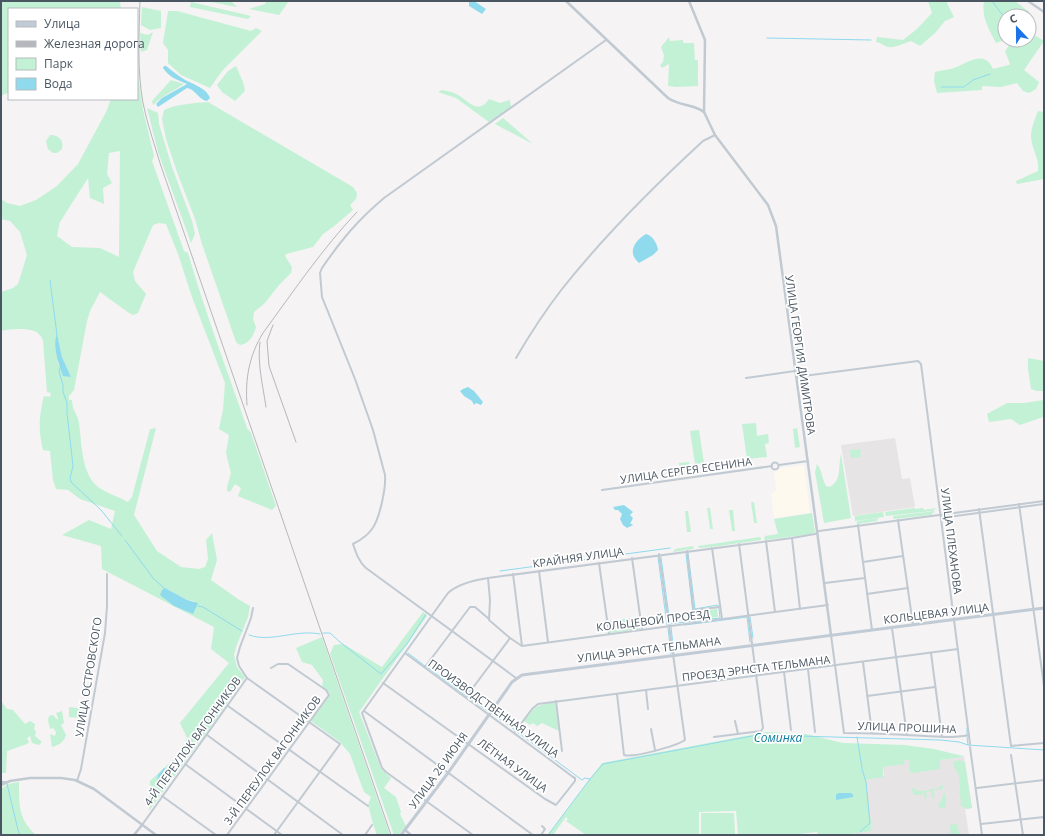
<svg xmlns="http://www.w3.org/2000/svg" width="1045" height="836" font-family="'Open Sans',sans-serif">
	<rect width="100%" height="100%" fill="#f5f3f3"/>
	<polygon fill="#fdf9ef" points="804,465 810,513 774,518 771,494 776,490 774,471 781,468"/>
	<g fill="#e6e4e5">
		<polygon points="895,438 902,479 910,478 915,507 853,516 841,445"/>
		<polygon points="964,757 972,808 965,809 969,835 843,835 872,831 866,780 884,776 883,767 904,764 904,760 909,759 940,760"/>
	</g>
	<g fill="#c3f1d5" fill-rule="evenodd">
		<polygon points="1,1 120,1 121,9 9,9 9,92 1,96"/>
		<polygon points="206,1 231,1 237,7"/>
		<polygon points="266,1 289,1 279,15 249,9 265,4"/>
		<path d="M928,1H946L954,17L945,21L935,33L920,46L911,41C905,43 895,48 888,47C884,46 882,43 876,42L877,37L903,40L917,29L932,13Z"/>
		<path d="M984,1H1015L1029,12L1028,16H1005V40L996,43C989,29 981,17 984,1Z"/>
		<polygon points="191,2 251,16 248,19 190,7"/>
		<polygon points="142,7 161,11 161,28 150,30 141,25"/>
		<polygon points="168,11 177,11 251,31 256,28 262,31 222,71 210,88 181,75 168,63 168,50 163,43"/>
		<path d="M1029,29L1036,36L1044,41L1024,70L1039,82L1036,89L1029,93L1023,91L1017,83L1001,87L982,86V90L937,93L934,81L935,72C942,70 948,70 954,68C968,63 984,49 993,69L1009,65L1010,64L1005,51L1011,43L1007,40H1029Z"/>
		<polygon points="153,32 147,50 141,52 140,33 148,35"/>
		<polygon points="669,37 670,41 683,40 683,43 694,43 695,60 698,60 698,86 676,87 668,86 669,64 662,68 660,65 663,62 664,55 661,47"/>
		<polygon points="236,66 243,82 245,91 235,101 222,92 217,85 228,71"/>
		<path d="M137,68L143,110L154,156L152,161L184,251L188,253C205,312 227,370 247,428L251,433L276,506L272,510L238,496L241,488L235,484L230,492L227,491V487L231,473L226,453L229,435L219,429L223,410L225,383L192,297L178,254L166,224L159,223L153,225L133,272L135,281L146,294L138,313L133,315L129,313L100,292L90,311L87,321L74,390L69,396V400H72C72,411 78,414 79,423C82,444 81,477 101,489C109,494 119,497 128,502L132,497L150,429L156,428L134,515L157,551L181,567L199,569L205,567L208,559L206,540L212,533L217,560L211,580L238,599L250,606L248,617L236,647L234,655L237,667L245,677L222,711L149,811L150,781L179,754L187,738L180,723L229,663L211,649L214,627L102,569L101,546L62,535L89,520L111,529L115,511L80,499L68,490L56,489L53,480L50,451L43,450C38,429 39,417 44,396L50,397L51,393L47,392L43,340C41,336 38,332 34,331C25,328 9,329 1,331V292L13,288L18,284L27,255L20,232L10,221L1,219V199L7,203L20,206L36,200L57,186L78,164L106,112L111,99H137ZM120,151L119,257L100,248L72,247L57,236L60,222L88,178L90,198L104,204L103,188L112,183L107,174L109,153ZM57,335L62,357L71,377L58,364ZM165,588L187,600L194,601L190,613L185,610Z"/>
		<polygon points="171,80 184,84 161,98 153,105 152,101"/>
		<path d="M442,90C447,91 453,92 458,95C470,102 478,115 489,99L500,103L510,100L511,107L489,122L456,98L438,92Z"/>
		<path d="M208,102L353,187L357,193L356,199L350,205L353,210L333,227L323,234L313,247L286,254L285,256L292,267L291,273L279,285L265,303L254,312L253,319L256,327C254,335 249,344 240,345L236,342L202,244L195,219L177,172L166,139L162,119L164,110C178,104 194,103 208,102Z"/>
		<polygon points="147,108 158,113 159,124 172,167 192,221 195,234 191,243 158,152"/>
		<path d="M1038,111L1044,112V179L1017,184L1016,181L1038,171C1040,159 1031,148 1031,136C1031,128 1035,119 1038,111Z"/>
		<polygon points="503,118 533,144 495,124"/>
		<path d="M50,135C59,135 64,140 62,149L57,153H53L48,149L46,141Z"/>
		<polygon points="1028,358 1044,361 1044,391 1037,391 1031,389 1028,369"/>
		<polygon points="1044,400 1044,418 1043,417 1020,425 1011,419 989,422 987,414 1007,403 1024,403"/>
		<polygon points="756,423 757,436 768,434 769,443 765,444 767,457 747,459 742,424"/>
		<polygon points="797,428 800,447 795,448 793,429"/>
		<polygon points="699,430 704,463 695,464 690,431"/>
		<polygon points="860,449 861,457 851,458 850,450"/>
		<path d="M841,454L851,518L824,523L815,472L817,464C822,470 822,479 826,486L830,487C842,480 838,466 841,454Z"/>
		<polygon points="689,462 690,469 680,470 679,463"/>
		<polygon points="751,502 754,502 757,523 754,523"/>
		<polygon points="707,508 710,508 713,529 710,529"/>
		<polygon points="914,508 915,509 923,508 924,510 937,508 932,511 886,516 885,512"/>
		<polygon points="729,510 733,510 735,531 732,531"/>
		<polygon points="685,511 688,511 691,532 687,532"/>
		<polygon points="935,511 931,515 894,519 893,518 893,516"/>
		<polygon points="883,512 884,517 855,521 855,516"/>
		<polygon points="812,513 815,532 812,534 765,540 764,539 765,536 778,534 774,519"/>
		<polygon points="878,518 877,521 858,524 856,523 858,521"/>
		<polygon points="760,537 761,538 761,540 740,543 739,542 739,543 713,547 712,545 712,547 699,548 698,546"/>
		<polygon points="693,546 694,548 693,549 687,550 686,548 686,550 673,552 675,549"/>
		<polygon points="717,609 718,617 696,620 695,612"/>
		<polygon points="423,612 427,616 359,712 381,769 391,778 384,788 396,797 401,812 400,814 406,826 398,835 394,835 330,654 334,645 343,644 382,667"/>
		<polygon points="638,617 640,629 610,633 608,621"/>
		<path d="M322,637L390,835H377C373,826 371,815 368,805L371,797L364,792L350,754L340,742L311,721L330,695L329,692L322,686L323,680L312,665L302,662L296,648Z"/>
		<polygon points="1,701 7,709 13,710 25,724 30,721 35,724 34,729 36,732 35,736 42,742 39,745 32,743 30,736 27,738 29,742 27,744 7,751 6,773 1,773"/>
		<path d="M555,702L559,731L542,723L537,726L533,723L530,725L524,721C536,705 536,706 555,702Z"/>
		<polygon points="69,707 84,709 83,715 81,715 80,718 69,717"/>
		<path d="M62,711L64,723L61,725L66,735C64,742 59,745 52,747L50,734L55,736L56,732L53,728L50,729L48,720L49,716L53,715L58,720V718L56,713Z"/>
		<polygon points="766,732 806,734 843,743 904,745 934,749 963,756 964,757 940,760 940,769 912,773 910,772 909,760 904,760 905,764 883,767 883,777 866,780 872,831 842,835 818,835 817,832 798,834 797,835 738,835 736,811 699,812 699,835 586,835 566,821 568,819 566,817 553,835 548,835 602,763"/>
		<path d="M958,760L965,762L972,808L967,809L960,805L961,803L960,794L958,792L960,790C960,786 960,780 959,776C957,771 954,769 953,763L955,761H958Z"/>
		<path d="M19,782C19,804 18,819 36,835H1V789L8,784Z"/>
		<path d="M942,783L943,789L933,790L934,798H932L931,791L926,792L927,798L925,799L924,793H922V795H915L913,794L912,788L914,787L915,790C921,793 932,789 940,788V786H942Z"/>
		<polygon points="945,793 946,807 939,808 938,807 940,806 938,805 940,802 942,801 942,798"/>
		<polygon points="701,813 734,813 735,835 701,835"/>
		<polygon points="957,824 959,834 951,835 950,825"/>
	</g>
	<g fill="#90daee">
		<polygon points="469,1 474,1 486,9 482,14 469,6"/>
		<path d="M164,66H166C171,70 176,74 182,78C191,84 206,87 210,98L207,101C199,100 195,89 187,88L158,107L156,104L162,98L187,84C177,80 169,77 163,68Z"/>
		<path d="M646,234C652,235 657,243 658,250L653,255L639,263C627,253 634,241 646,234Z"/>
		<path d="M57,334L62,357L71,377L63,376C59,365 52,345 57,334Z"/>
		<polygon points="468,387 474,391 483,402 481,405 476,403 474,405 472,401 464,396 460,391 463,389"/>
		<polygon points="624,505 633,512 630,515 633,518 630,524 632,524 633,525 627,528 623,525 620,519 622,514 618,510 615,510 613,507"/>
		<polygon points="165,588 187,600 198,603 193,614 174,606 160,595 162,590"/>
		<path d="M164,768L169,770C166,777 164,779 157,780L158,775Z"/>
		<polygon points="838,793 851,793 853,795 853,797 836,800 836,795"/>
	</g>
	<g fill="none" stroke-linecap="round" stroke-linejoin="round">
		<g stroke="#90daee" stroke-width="1">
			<polyline points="992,1 1005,18"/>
			<polyline points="1029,31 1032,30"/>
			<polyline points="767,38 871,40"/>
			<polyline points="941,87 964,87 973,80 990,74"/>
			<polyline points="50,280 57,335"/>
			<polyline points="60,368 59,371 63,385 63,392 67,403 67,413 73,466 70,478 71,482 101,510 122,536"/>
			<polyline points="125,540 153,578 165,589"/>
			<polyline points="688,553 695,609 718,605 718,607"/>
			<polyline points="686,554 694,621"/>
			<polyline points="658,557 667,625"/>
			<polyline points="661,557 670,624 693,621"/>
			<polyline points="500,571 670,548"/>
			<polyline points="198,606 203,607 242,631"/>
			<polyline points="750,617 753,638"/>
			<polyline points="695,621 720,618 719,608"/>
			<polyline points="685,625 747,617 750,642"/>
			<polyline points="671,627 674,654"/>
			<polyline points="668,628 671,654"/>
			<polyline points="323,633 330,633 340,642 381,674 407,644 426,614"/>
			<path d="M249,635C271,643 296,629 320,634"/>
			<polyline points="408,653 425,666"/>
			<polyline points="427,667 466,696"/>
			<polyline points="468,697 488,711"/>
			<polyline points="494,715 515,730"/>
			<polyline points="967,728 967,735"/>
			<polyline points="517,732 554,759"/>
			<polyline points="967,736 968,745"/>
			<polyline points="857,737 862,768"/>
			<polyline points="555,760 582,780 585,778 590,779"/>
			<polyline points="7,784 18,830 20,835"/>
			<polyline points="860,832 870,823 866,782 862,769"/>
			<polyline points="548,835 590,779 603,764 752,736 762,735 941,740 959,742 968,745 1044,750"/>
		</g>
		<g stroke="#c1cad2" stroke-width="2">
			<path d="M516,358C530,334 545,311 562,289C604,236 653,187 703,141L715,135"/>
			<polyline points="796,377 918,361 921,364 970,744"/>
			<polyline points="746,378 795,371"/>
			<circle cx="775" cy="466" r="3.5"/>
			<polyline points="779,465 808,461"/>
			<polyline points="602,490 772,466"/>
			<polyline points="1019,504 1044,686"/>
			<polyline points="979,509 1011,746 1044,743"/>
			<polyline points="941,518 1044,504"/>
			<polyline points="898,520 913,625"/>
			<polyline points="858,525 872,630"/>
			<polyline points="792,538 800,609"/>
			<polyline points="766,541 775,612"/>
			<polyline points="712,548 722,619"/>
			<polyline points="687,551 695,623"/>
			<polyline points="632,558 642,630"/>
			<polyline points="863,562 903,556"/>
			<polyline points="599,563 609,634"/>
			<polyline points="539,571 548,642"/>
			<polyline points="513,574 522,646"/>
			<polyline points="488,578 490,600 489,620 510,638 522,646 828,605"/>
			<polyline points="825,583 865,578"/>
			<polyline points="867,594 908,588"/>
			<polyline points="253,608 251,618 240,647 237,658 239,666 247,678 340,744 274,835"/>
			<polyline points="694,610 720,607"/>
			<polyline points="892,628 907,735"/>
			<path d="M831,635L844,733C865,733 886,734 907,735C928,736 949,739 969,735"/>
			<polyline points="931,653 942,737"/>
			<polyline points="863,662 872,733"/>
			<polyline points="425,667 470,607 475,607 489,619"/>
			<polyline points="808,669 815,732"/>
			<polyline points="784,672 791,730"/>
			<path d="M516,678L366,568C359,562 356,553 353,544C361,540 367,536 372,529C380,518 386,488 385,475L373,430L355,379L322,297L320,273L322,268C342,239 357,221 384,198L606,40"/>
			<polyline points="383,683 545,799 556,805 575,781 575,778 573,777 553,762 405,653"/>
			<polyline points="646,690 648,709"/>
			<path d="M617,694L624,755C634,758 676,746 685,740L659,554"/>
			<polyline points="867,696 935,687"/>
			<polyline points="466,697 510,638"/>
			<polyline points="556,701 562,751"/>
			<polyline points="228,706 368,806"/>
			<polyline points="364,711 533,835"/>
			<polyline points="735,721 738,734"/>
			<polyline points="651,729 655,750"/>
			<polyline points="515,732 532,709 538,704 958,649"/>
			<polyline points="207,735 343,835"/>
			<polyline points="714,737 761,731 763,728 739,544"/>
			<polyline points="970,747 982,835"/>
			<polyline points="1011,755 1023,835"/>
			<polyline points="185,764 282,835"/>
			<polyline points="77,781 81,769 105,633 107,606 107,574"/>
			<polyline points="1,782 5,782"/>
			<polyline points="977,788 1044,780"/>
			<polyline points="162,796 216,835"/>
			<polyline points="981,824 1044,817"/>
			<polyline points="142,825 247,678"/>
			<polyline points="227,835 329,695 326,690 288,664 278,664 271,668"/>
			<polyline points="365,835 372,825"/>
			<path d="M473,835L386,772L382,768L362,713L448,593C458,584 475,580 488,578L792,538L815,534L819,531L1044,501"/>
			<polyline points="541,835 545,829 542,826"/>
		</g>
		<g stroke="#c1cad2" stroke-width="2.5">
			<path d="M566,1L668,98C679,106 694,104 704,112"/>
			<polyline points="689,1 705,40 704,112 715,135 768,205 776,226 831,635"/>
			<polyline points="1028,1 1044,12"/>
			<polyline points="1,785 10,781 30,778 61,778 75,780 94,789 156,835"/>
			<polyline points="405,830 411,835"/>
			<polyline points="134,835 142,825"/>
		</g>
		<polyline stroke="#c1cbd6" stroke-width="3" points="401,835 448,773 512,682 522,675 1044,608"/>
		<g stroke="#b5b8bd" stroke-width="1">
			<path d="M140,1C139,35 137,70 143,103C147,123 154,143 160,163L391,835"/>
			<polyline points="273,325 267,341 269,366 296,442"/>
			<path d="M260,342C257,363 263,386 266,407"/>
			<path d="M247,405C245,379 249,356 263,333C293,292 322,249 357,212"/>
		</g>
	</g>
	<g text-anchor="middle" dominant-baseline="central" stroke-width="3.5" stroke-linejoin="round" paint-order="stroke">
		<g font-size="11" fill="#4a5661" stroke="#fff">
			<text transform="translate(801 355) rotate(82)">УЛИЦА ГЕОРГИЯ ДИМИТРОВА</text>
			<text transform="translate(686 470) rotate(-8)">УЛИЦА СЕРГЕЯ ЕСЕНИНА</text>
			<text transform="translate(952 541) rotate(83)">УЛИЦА ПЛЕХАНОВА</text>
			<text transform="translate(578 557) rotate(-8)">КРАЙНЯЯ УЛИЦА</text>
			<text transform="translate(936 613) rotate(-7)">КОЛЬЦЕВАЯ УЛИЦА</text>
			<text transform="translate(653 620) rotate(-7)">КОЛЬЦЕВОЙ ПРОЕЗД</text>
			<text transform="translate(649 649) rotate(-7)">УЛИЦА ЭРНСТА ТЕЛЬМАНА</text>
			<text transform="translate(756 668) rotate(-7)">ПРОЕЗД ЭРНСТА ТЕЛЬМАНА</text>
			<text transform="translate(88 677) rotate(-81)">УЛИЦА ОСТРОВСКОГО</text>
			<text transform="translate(494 708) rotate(36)">ПРОИЗВОДСТВЕННАЯ УЛИЦА</text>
			<text transform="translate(907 727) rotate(2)">УЛИЦА ПРОШИНА</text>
			<text transform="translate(192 741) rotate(-54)">4-Й ПЕРЕУЛОК ВАГОННИКОВ</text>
			<text transform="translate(272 760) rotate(-54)">3-Й ПЕРЕУЛОК ВАГОННИКОВ</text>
			<text transform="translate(513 765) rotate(36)">ЛЁТНАЯ УЛИЦА</text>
			<text transform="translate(438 770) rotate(-54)">УЛИЦА 26 ИЮНЯ</text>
		</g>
		<g font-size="12" font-style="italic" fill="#0c7c9b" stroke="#fff">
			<text x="778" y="737">Соминка</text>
		</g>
	</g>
	<rect width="1045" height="836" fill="none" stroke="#4a5661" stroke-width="4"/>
	<rect x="8" y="8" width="130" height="92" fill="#ffffff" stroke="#b7bbc0"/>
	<rect x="16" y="21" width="20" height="6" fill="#c1cbd6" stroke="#b7bbc0"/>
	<text x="44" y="28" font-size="12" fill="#4a5661">Улица</text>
	<rect x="16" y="41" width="20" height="6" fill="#b5b8bd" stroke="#b7bbc0"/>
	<text x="44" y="48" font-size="12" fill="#4a5661">Железная дорога</text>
	<rect x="16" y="58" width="20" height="12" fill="#c3f1d5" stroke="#b7bbc0"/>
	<text x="44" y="68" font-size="12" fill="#4a5661">Парк</text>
	<rect x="16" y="78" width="20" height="12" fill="#90daee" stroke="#b7bbc0"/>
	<text x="44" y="88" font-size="12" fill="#4a5661">Вода</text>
	<g transform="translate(1017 28) rotate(338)"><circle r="19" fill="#ffffff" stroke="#b7bbc0"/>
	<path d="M0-3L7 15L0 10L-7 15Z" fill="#1a73e8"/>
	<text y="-6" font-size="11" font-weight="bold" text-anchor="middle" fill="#4a5661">С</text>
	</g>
</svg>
